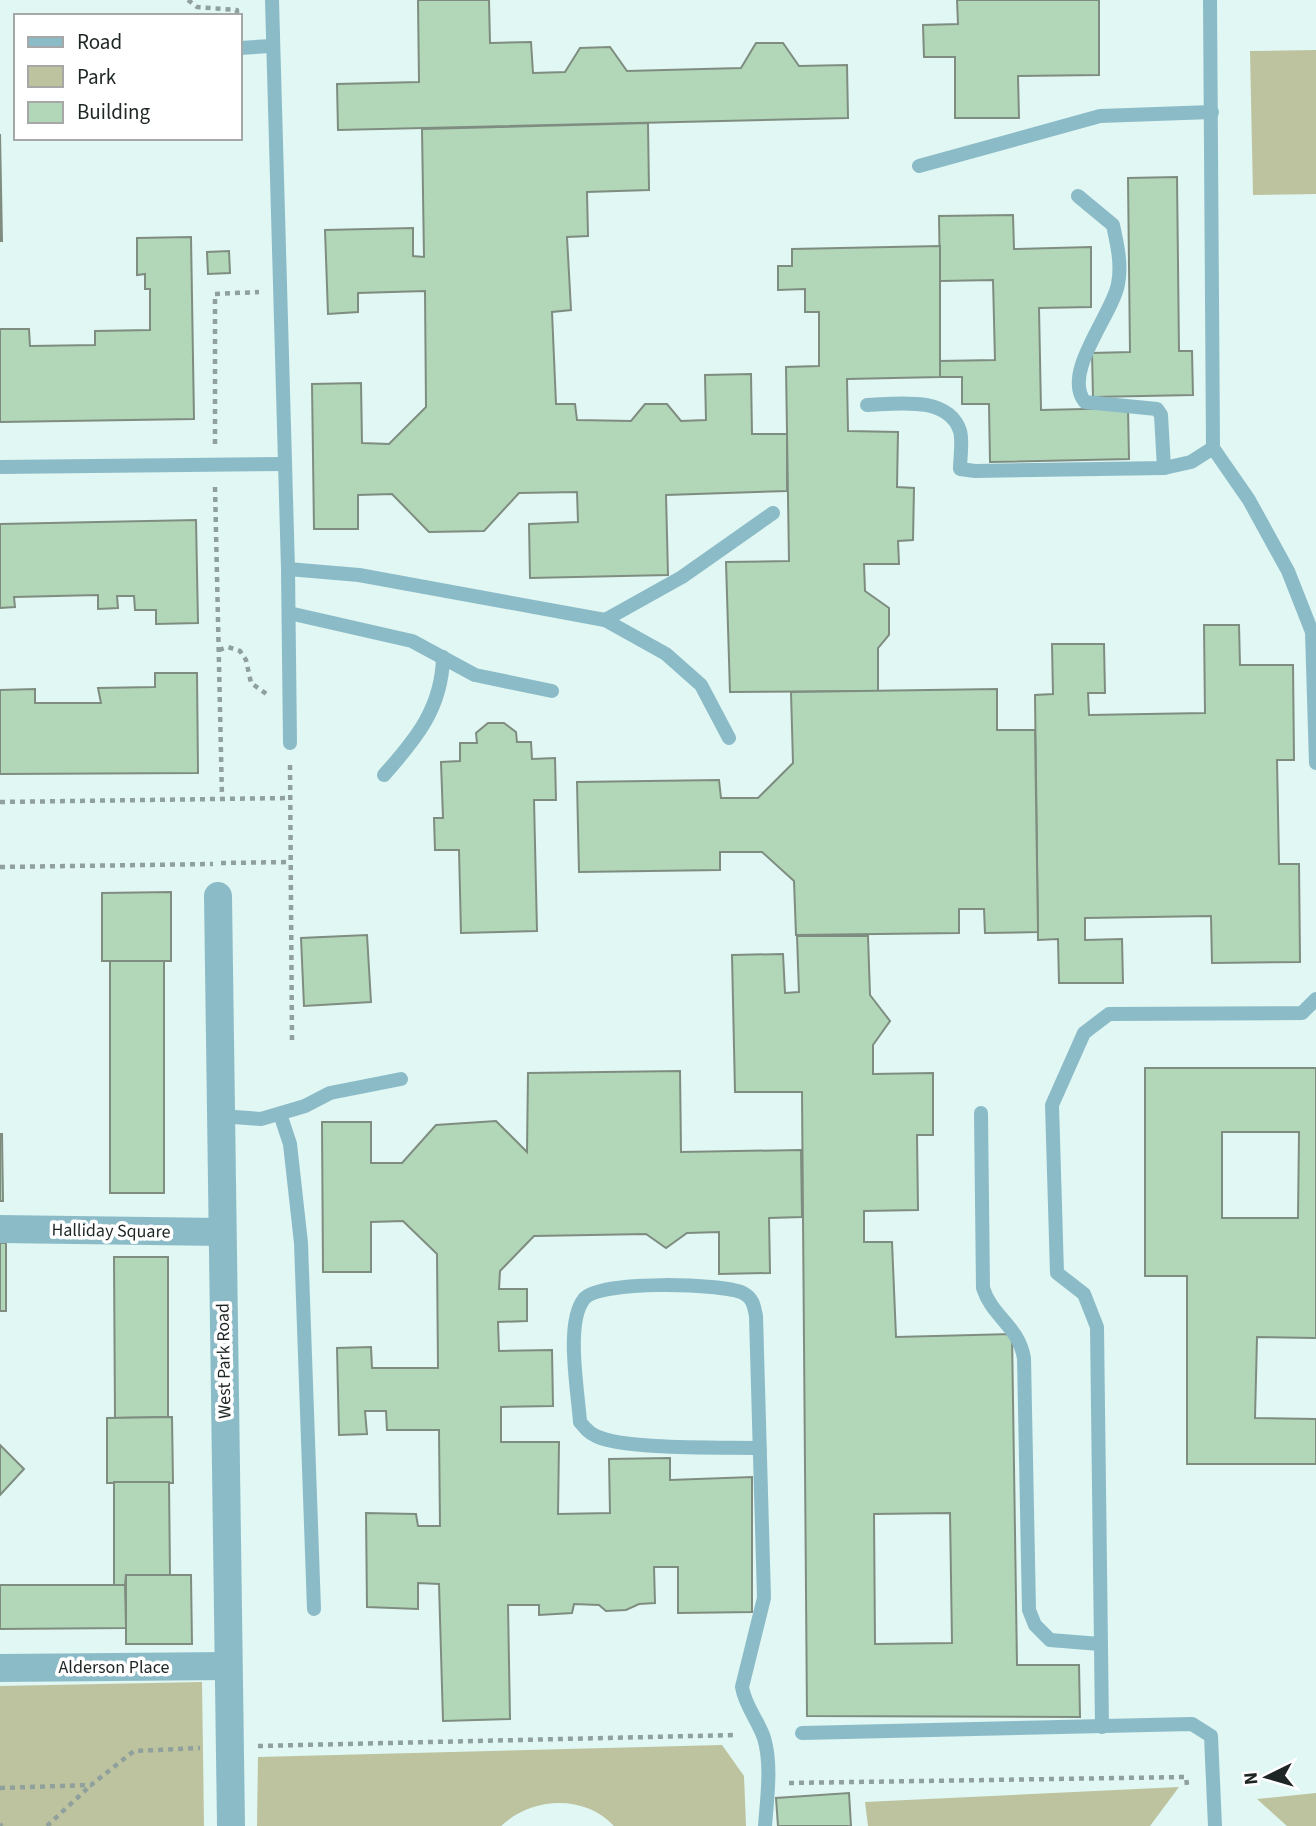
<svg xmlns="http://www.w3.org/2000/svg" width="1316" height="1826" font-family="'Source Sans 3',sans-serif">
	<rect width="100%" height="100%" fill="#e0f7f3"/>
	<g fill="#bdc39e">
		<polygon points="1316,50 1316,194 1253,195 1250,51"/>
		<polygon points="202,1682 204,1826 0,1826 0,1686"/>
		<path d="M722,1745L744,1776L746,1826H614C584,1794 532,1797 501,1826H257L258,1757Z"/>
		<polygon points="1179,1787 1150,1826 868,1826 865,1802"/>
		<polygon points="1316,1793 1316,1826 1287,1826 1257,1799"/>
	</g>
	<g fill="#b2d7b8" stroke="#7f8d81" stroke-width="2" fill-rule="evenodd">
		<polygon points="418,0 489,0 490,43 531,42 533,73 565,72 580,48 610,47 627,71 741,68 756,43 783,43 799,66 847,65 848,118 338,130 337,84 419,82"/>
		<polygon points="957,0 1099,0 1099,75 1018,76 1019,118 955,118 955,57 924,57 923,25 958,24"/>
		<polygon points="648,123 649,190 587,192 588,236 567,237 571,310 552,312 556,404 575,404 577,420 631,421 645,404 667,404 681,421 706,420 705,375 751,374 752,434 787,434 787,491 666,495 668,575 530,578 529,524 578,522 577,492 519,493 484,531 429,532 392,494 358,495 358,529 314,529 312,384 361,383 362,443 389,444 426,407 425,291 358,293 358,312 328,314 325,230 413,228 413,256 424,257 422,129"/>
		<polygon points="0,134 2,241 0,241"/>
		<polygon points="1177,177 1179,351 1192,351 1193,395 1093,397 1092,353 1130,352 1128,178"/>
		<polygon points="1013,215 1014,249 1091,247 1091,307 1039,308 1041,410 1128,408 1129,459 990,462 989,404 962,404 962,377 940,377 940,361 995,360 993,280 940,281 939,216"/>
		<polygon points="191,237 194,419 0,422 0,329 29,329 30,346 95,345 95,331 150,330 150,289 145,289 145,274 137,275 137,238"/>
		<polygon points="940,246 940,377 847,379 848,431 898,432 897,487 914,488 913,540 898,541 899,564 864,564 865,591 889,608 889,635 878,648 878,691 730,692 726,562 789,561 786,367 819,366 819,312 805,312 805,289 778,290 778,266 792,266 792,249"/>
		<polygon points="229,251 230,273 208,274 207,252"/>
		<polygon points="196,520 198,623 156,624 156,610 135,610 134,596 117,596 118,608 98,609 98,595 14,597 15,607 0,608 0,524"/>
		<polygon points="1204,625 1239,625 1240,665 1293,665 1294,760 1277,760 1279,864 1299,864 1300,962 1212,963 1211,916 1085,918 1085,940 1122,939 1123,983 1059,983 1058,939 1038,940 1035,695 1053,694 1052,644 1104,644 1105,693 1088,693 1089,715 1205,713"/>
		<polygon points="155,673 197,673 198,773 0,774 0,690 35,689 35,703 101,703 98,688 155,687"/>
		<polygon points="997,689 997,730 1035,730 1038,932 985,933 984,909 959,909 959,933 796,935 794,881 762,852 720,852 720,870 579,872 577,782 719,780 721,798 758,798 793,763 791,692"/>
		<polygon points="488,723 504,723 516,732 517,742 531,742 532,759 555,758 556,800 534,800 537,931 461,933 459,850 435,850 434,818 443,818 441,762 460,761 460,743 477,743 476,733"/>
		<polygon points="171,892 171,961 102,961 102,893"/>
		<polygon points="367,935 371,1002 304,1006 301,938"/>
		<path d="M797,936H868L870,995L890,1021L873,1045V1074L933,1073V1135H917L918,1210L864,1211V1242H892L896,1337L1012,1334L1017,1665H1079L1080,1717L807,1716L802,1092H735L732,955L783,954L785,993L799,992ZM950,1513L952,1643L875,1644L874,1514Z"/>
		<rect x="110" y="961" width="54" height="232"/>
		<path d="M1145,1068H1316V1338L1257,1337L1255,1418L1316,1419V1464H1187V1276H1145ZM1222,1132H1299L1298,1218H1222Z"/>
		<polygon points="680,1071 681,1152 801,1150 802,1217 769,1218 770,1273 719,1274 719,1232 687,1233 666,1248 646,1234 534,1236 500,1271 499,1289 527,1289 527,1321 498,1322 499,1351 552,1350 553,1406 501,1407 501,1442 559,1442 558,1514 610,1513 609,1459 670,1458 670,1480 752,1477 752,1612 678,1613 678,1567 654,1567 655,1603 639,1604 626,1610 606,1611 599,1605 574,1604 572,1613 539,1615 539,1605 508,1605 510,1719 443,1721 439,1584 418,1583 418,1609 367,1607 366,1513 416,1514 418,1526 440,1526 439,1430 387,1430 386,1411 365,1411 367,1434 339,1435 337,1348 371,1347 372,1368 438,1368 437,1254 403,1221 371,1222 371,1272 323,1272 322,1122 371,1122 371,1163 402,1163 436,1125 496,1121 527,1152 528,1073"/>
		<polygon points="0,1134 2,1134 3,1201 0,1201"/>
		<rect x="0" y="1243" width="6" height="68"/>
		<polygon points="114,1257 168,1257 168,1417 115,1418"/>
		<polygon points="172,1417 173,1483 107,1483 107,1418"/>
		<polygon points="0,1445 24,1469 0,1495"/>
		<polygon points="114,1482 169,1482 170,1575 126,1575 125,1585 114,1585"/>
		<polygon points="126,1575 191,1575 192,1644 126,1644"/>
		<polygon points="0,1585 125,1585 126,1628 0,1629"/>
		<polygon points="849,1793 851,1826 778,1826 776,1798"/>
	</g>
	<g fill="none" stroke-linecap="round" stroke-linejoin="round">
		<g stroke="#8fa09d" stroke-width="4.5" stroke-dasharray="5 5" stroke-linecap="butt">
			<polyline points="188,0 197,7 237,10 237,16"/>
			<polyline points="215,444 215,294 259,292"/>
			<polyline points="215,487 222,798"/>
			<polyline points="219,650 228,647 240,651 246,660 251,683 268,695"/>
			<polyline points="290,765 292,1040"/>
			<polyline points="0,802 290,798"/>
			<polyline points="221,863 290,862"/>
			<polyline points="0,867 213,864"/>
			<polyline points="258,1746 736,1735"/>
			<polyline points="789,1783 1186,1777 1187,1785"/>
			<polyline points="0,1788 91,1785 134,1751 200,1748"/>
			<polyline points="0,1824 2,1826"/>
			<polyline points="47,1826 90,1786"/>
		</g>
		<g stroke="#8cbbc8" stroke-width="14">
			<polyline points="272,0 288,569 290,743"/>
			<polyline points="1210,0 1213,448 1249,500 1288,571 1312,632 1316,763"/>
			<polyline points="240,48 271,46"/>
			<polyline points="919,166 1100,116 1212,112"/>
			<path d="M1078,196L1113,225C1117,243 1122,265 1118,284C1113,314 1061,373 1085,402L1157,409L1161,415L1164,468"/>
			<path d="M867,405C896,404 948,395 960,431C963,442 960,458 960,469L975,471L1164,468L1191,462L1213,448"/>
			<polyline points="0,467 285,464"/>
			<polyline points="288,569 359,575 605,620 666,654 701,685 729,738"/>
			<polyline points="289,613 412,641 475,675 552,691"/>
			<polyline points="605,620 682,577 773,513"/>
			<path d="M384,775C416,739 442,708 443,657"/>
			<path d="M981,1113L983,1288C992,1317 1018,1325 1024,1358L1029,1610L1035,1625L1050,1640L1100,1644"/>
			<polyline points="280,1114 290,1144 301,1243 314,1609"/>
			<polyline points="221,1116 261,1119 305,1106 330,1093 401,1079"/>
			<path d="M760,1448C724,1447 624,1450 596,1436C589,1433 585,1428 580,1422C578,1391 565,1323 584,1299C598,1280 722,1283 743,1293C753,1298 754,1306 756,1316L764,1598L742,1687C745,1706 758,1720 764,1738C772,1764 767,1799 765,1826"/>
			<polyline points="1102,1727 1097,1327 1084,1294 1057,1273 1052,1105 1084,1033 1109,1014 1302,1013 1316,999"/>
			<polyline points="802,1733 1192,1724 1211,1736 1215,1826"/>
		</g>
		<g stroke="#8cbbc8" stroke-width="28">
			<polyline points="218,896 231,1826"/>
			<polyline points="0,1229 222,1232"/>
			<polyline points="0,1668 228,1666"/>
		</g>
	</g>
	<g text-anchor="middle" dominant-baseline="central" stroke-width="7" stroke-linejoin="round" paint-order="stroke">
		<g font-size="18" fill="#1d2624" stroke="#fff">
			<text transform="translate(111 1231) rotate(1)">Halliday Square</text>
			<text transform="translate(224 1361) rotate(-91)">West Park Road</text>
			<text x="114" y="1667">Alderson Place</text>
		</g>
	</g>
	<rect x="14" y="14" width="228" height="126" fill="#ffffff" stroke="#a5a8a7" stroke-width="2"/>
	<rect x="28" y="37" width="35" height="10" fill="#8cbbc8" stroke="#a5a8a7" stroke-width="2"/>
	<text x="77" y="49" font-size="21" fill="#1d2624">Road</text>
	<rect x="28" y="66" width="35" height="21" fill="#bdc39e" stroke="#a5a8a7" stroke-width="2"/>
	<text x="77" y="84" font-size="21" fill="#1d2624">Park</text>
	<rect x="28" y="102" width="35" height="21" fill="#b2d7b8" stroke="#a5a8a7" stroke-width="2"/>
	<text x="77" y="119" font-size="21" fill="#1d2624">Building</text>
	<g transform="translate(1267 1777) rotate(265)" stroke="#ffffff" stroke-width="5" paint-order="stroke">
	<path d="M0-5L12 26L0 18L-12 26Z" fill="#1d2624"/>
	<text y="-10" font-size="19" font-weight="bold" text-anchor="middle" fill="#1d2624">N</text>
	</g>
</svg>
